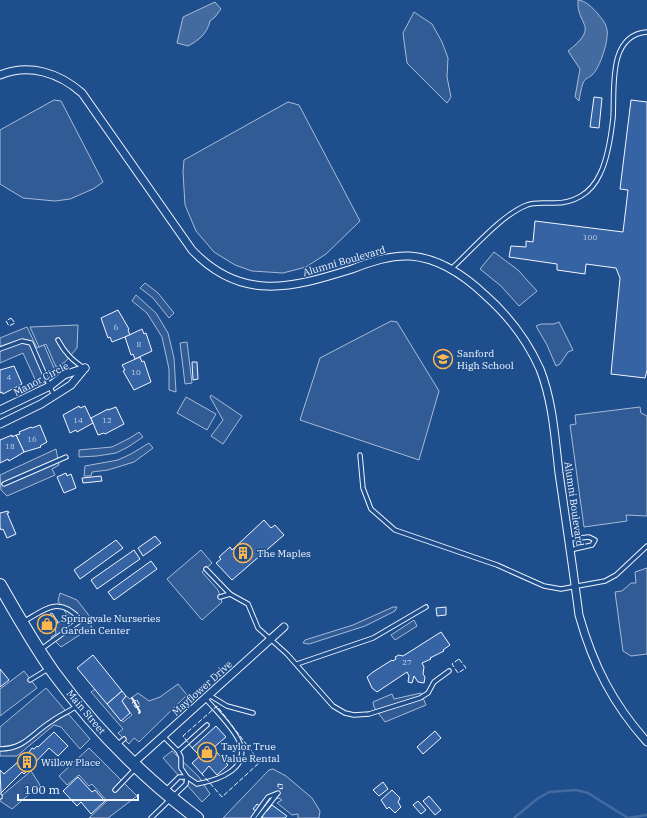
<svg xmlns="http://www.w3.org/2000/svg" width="647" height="818" font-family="'IBM Plex Serif',serif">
	<rect width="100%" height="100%" fill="#1f4e8c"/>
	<g fill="#305b95" stroke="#a8bbd7">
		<polygon points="414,12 432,24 442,42 448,58 447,77 451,97 447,103 407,63 403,33"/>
		<polygon points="54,100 61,101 103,182 93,189 70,199 55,201 23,198 0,184 0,130"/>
		<polygon points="288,102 299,105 360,221 326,254 306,267 283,273 252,271 235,265 214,252 196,231 185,205 183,172 184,160"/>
		<polygon points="494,252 518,270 537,291 519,306 501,286 480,269"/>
		<polygon points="145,283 158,293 174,313 169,318 153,298 140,288"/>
		<polygon points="136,295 156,313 168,333 174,358 176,392 169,390 169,369 162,337 147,313 132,301"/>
		<polygon points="391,321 397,322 439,391 419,460 300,420 320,358"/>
		<polygon points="559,322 573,350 568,352 560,364 556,366 547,345 536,326 541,324 554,324"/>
		<polygon points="78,325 77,348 65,362 56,367 46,344 39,347 30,327"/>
		<polygon points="27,327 37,348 44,345 57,375 38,386 23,353 0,363 0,338"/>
		<polygon points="187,342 192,383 185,384 180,343"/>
		<polygon points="211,395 242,416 223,444 211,436 223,420 210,397"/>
		<polygon points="186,397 216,414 207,430 177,413"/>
		<polygon points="640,407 641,413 647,416 647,516 626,515 627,521 584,527 570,425 576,424 575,415"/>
		<polygon points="139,432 143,437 128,447 116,453 97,456 79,457 79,450 112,447 130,438"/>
		<polygon points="149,443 153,448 134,462 108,470 92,472 91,476 84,476 85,466 118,460 131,454"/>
		<polygon points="56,449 59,465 52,469 55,475 7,496 1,490 0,475"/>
		<polygon points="201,550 212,563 202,572 218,590 222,602 202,620 167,579"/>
		<polygon points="647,568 647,654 631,656 623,651 615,592 622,591 631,583 636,583 635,572"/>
		<polygon points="60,593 77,600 91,618 87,621 92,627 61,647 51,637 56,634 55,625 68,616 58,601"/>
		<polygon points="393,607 397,607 395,611 365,626 309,644 303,643 305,640 353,625"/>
		<polygon points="414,620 417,626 395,640 391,635"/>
		<polygon points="24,671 37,688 0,716 0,689"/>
		<polygon points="178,684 187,695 139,742 134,738 129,744 118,733 123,729 91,692 95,689 123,722 132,715 122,701 126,696 130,699 138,693 149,701 160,697"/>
		<polygon points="46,688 90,739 80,749 61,727 54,725 17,756 0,756 0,727"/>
		<polygon points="421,693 426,705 385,722 374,707 373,702 392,694 394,699"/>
		<polygon points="89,748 137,796 108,818 89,818 107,801 92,784 89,786 79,775 67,785 59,776"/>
		<polygon points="172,751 199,777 210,794 202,802 163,758"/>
		<polygon points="273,769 286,776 312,798 320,811 319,818 298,818 298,814 292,815 277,803 282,800 279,798 275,799 260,818 223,818 269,770"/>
		<polygon points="31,771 40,785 12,809 0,801 0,797"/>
	</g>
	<g fill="#446ba0" stroke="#a8bbd7">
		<path d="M578,0C586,1 593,8 598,14C602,19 606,23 607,30C609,40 600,68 592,75C589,78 585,78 583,83C581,89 580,95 579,101L575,97L580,69L568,51C601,25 576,26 578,0Z"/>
		<path d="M215,2L221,9L215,17L210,21C207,34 199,40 188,46L177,43L183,17Z"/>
	</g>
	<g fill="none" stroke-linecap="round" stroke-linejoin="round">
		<polyline stroke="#446ba0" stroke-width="2.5" points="514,818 537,799 549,792 576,790 588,793 628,818 647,815"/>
	</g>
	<g fill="#3563a3" stroke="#f2f6ff">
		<polygon points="594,97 602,98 599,128 590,127"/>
		<polygon points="631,100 647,102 647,370 645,378 611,374 620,278 616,268 586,264 585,274 557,270 557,264 509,257 511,246 526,247 526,241 533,242 535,221 623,232 628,190 620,189"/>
		<polygon points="118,310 129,329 128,330 130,335 112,342 110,337 108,338 101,318"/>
		<polygon points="142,329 144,334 146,333 152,351 135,359 133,354 131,355 125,337"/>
		<polygon points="140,357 142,362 144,361 151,382 134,390 123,371 125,370 122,365"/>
		<polygon points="192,362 197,362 198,379 193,380"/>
		<polygon points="14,366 22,384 3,394 2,392 0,393 0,370"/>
		<polygon points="79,406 80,408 85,406 93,423 77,432 76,430 70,433 63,415"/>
		<polygon points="116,407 124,424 105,434 104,433 98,435 91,418 108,409 108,410"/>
		<polygon points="40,425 47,442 40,446 41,447 24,452 16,435 20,434 19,432 31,427 32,428"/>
		<polygon points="12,435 12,437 16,435 24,452 9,461 8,459 0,463 0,440"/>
		<polygon points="66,473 67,476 71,474 76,488 64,493 57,477"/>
		<polygon points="101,476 102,481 83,483 82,478"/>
		<polygon points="8,511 9,513 7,513 16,534 7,538 3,529 1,530 0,527 0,513"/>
		<polygon points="264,520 271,528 275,525 284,535 232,580 216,563 221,559 219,557 230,547 232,550"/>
		<polygon points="155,536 161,543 143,556 138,548"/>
		<polygon points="116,540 123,548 80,579 74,570"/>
		<polygon points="134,550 140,559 97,589 91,580"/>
		<polygon points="151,561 157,569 114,600 108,592"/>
		<polygon points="446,607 446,615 437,616 436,608"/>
		<polygon points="52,613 58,622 50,627 52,629 46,631 38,622"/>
		<polygon points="441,632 450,645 443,650 444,651 430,658 431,659 422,663 424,667 423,674 425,677 424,683 418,682 414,676 412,683 408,682 409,676 407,672 377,692 372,688 367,677 373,672 392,660 393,661 396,659 395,657 399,655 403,656"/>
		<polygon points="93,655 122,691 107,704 77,668"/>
		<polygon points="0,669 9,680 0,687"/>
		<polygon points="122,691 126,696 122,701 130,713 121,721 107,704"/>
		<polygon points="216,726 226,737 213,748 228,765 217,775 209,766 202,774 192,763 200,756 192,748"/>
		<polygon points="435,731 441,738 423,754 417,747"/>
		<polygon points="54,732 68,746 58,756 49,748 24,774 22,772 1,793 0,770 4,774 19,761 18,760 21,757 26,756 32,748 34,749 37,746 38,747"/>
		<polygon points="78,777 92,792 95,790 105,801 91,814 81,802 77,806 63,791"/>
		<polygon points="383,782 388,789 379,796 373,790"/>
		<polygon points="392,790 400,798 398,802 401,807 395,813 389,807 387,809 381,800"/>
		<polygon points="429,796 441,810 435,815 423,801"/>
		<polygon points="418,801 426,810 421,814 413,805"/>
		<polygon points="257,804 267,811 272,805 287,816 285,818 262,818 263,816 253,809"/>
	</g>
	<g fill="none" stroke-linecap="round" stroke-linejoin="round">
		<g stroke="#f2f6ff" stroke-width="5.5">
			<g id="service">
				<path d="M451,269C472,250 501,215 527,205C534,202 544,203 551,203C573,204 591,194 600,174C608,158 611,136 613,118C615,90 607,35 647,32"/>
				<path d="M58,340C65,353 72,360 84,368"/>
				<polyline points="0,349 22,341 31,343 54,396"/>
				<polyline points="360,455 363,488 371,509 395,530 497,565 544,586 561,589 605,581 616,575 647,546"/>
				<polyline points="4,484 66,457"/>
				<polyline points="569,539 589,537 595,540 592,545 570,550"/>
				<polyline points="206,569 230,594 248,604 258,628 287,654 333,706 345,713 354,715 369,714 420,698 428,693 434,682 449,671"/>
				<polyline points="220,597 230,594"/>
				<path d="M23,622C46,609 59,595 81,620L40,650"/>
				<polyline points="297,664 373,638 426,607"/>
				<polyline points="30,680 48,669"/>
				<polyline points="209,695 227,706 253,713"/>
				<path d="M163,736L178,751L181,757V768L187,777L197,784C219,780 253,768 238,739C230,724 216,711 205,698"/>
				<polyline points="117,745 124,739"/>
				<path d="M0,749C25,749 32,733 52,721C60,715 68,712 77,706"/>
				<polyline points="178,751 207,725"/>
				<polyline points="115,790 136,768"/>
				<polyline points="0,796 0,797"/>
				<polyline points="151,818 186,784 187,777 179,777 166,790"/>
				<polyline points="253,818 268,797 278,793"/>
				<polyline points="258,818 277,794"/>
			</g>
		</g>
		<g stroke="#f2f6ff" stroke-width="9">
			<g id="minor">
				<path d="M0,75C30,63 59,73 82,93L192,250C241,302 292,288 352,269C370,262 390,255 410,256C439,258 465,276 485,295C509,316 527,340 540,369C553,402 555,439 559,473C566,521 573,568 579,615C593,665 613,704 647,742"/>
				<polyline points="0,410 50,386 64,375 85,368"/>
				<polyline points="0,424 41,404 71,385 85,368"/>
				<polyline points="132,764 284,627"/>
			</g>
		</g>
		<g stroke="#f2f6ff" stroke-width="14">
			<path id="trunk" d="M0,585C17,615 34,645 54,673C94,728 143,777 197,818"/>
		</g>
		<use href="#service" stroke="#1f4e8c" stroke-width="3.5"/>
		<use href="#minor" stroke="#1f4e8c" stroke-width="7"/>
		<use href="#trunk" stroke="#1f4e8c" stroke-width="12"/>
		<g stroke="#f2f6ff" stroke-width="1" stroke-dasharray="5 2" stroke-linecap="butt">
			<polygon points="11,318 15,323 9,326 6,321"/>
			<polygon points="459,659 466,668 458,673 452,664"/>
			<polygon points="137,700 140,706 137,707 134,701"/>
			<polygon points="134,701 137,707 136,708 132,703"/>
			<polyline points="192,748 183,736 217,706 260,762 222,797 202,774"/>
			<polygon points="278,784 283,785 282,789 278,788"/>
		</g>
		<polyline stroke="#f2f6ff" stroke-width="2" points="132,698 140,712 139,713"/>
	</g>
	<defs>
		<g id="school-ring" transform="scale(1)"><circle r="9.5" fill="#1f4e8c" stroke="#ffb74d" stroke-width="1.5"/><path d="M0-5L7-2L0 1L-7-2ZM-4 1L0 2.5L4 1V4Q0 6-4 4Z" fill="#ffb74d"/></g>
		<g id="building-ring" transform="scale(1)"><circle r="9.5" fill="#1f4e8c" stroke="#ffb74d" stroke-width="1.5"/><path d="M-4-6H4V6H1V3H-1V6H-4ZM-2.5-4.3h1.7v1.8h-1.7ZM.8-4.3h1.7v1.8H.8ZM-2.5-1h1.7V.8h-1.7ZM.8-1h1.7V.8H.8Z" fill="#ffb74d"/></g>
		<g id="shop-ring" transform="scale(1)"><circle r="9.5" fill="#1f4e8c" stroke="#ffb74d" stroke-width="1.5"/><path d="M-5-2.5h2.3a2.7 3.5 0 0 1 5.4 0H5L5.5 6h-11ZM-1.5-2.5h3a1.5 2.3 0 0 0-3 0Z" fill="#ffb74d"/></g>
	</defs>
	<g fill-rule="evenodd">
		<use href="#school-ring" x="443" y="359"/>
		<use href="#building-ring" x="243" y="553"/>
		<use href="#shop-ring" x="47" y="624"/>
		<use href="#shop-ring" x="207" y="752"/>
		<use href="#building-ring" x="27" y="762"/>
	</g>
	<g text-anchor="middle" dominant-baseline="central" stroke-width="3" stroke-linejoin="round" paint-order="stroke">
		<g font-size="8" fill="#c3d1e8">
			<text x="590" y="237">100</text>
			<text x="116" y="327">6</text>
			<text x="139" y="344">8</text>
			<text x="136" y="372">10</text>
			<text x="9" y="377">4</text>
			<text x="78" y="420">14</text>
			<text x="107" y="420">12</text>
			<text x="32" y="439">16</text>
			<text x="10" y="446">18</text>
			<text x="407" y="662">27</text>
		</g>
		<g font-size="10" fill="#f2f6ff" stroke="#1f4e8c">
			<text transform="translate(344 261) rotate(-16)">Alumni Boulevard</text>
			<text transform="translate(41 379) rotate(-28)">Manor Circle</text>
			<text transform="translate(574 504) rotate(82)">Alumni Boulevard</text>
			<text transform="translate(202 688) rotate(-42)">Mayflower Drive</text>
			<text transform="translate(86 712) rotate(50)">Main Street</text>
		</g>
		<g font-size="10" fill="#f2f6ff" stroke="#1f4e8c" text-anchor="start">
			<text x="457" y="353">Sanford<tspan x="457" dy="12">High School</tspan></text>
			<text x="257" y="553">The Maples</text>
			<text x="61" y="618">Springvale Nurseries<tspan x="61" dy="12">Garden Center</tspan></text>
			<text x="221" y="746">Taylor True<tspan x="221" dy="12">Value Rental</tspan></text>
			<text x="41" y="762">Willow Place</text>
		</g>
	</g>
	<path d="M18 794v6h120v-6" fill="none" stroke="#f2f6ff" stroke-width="2"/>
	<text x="24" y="794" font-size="12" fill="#f2f6ff" stroke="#1f4e8c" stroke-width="3" paint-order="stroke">100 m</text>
</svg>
